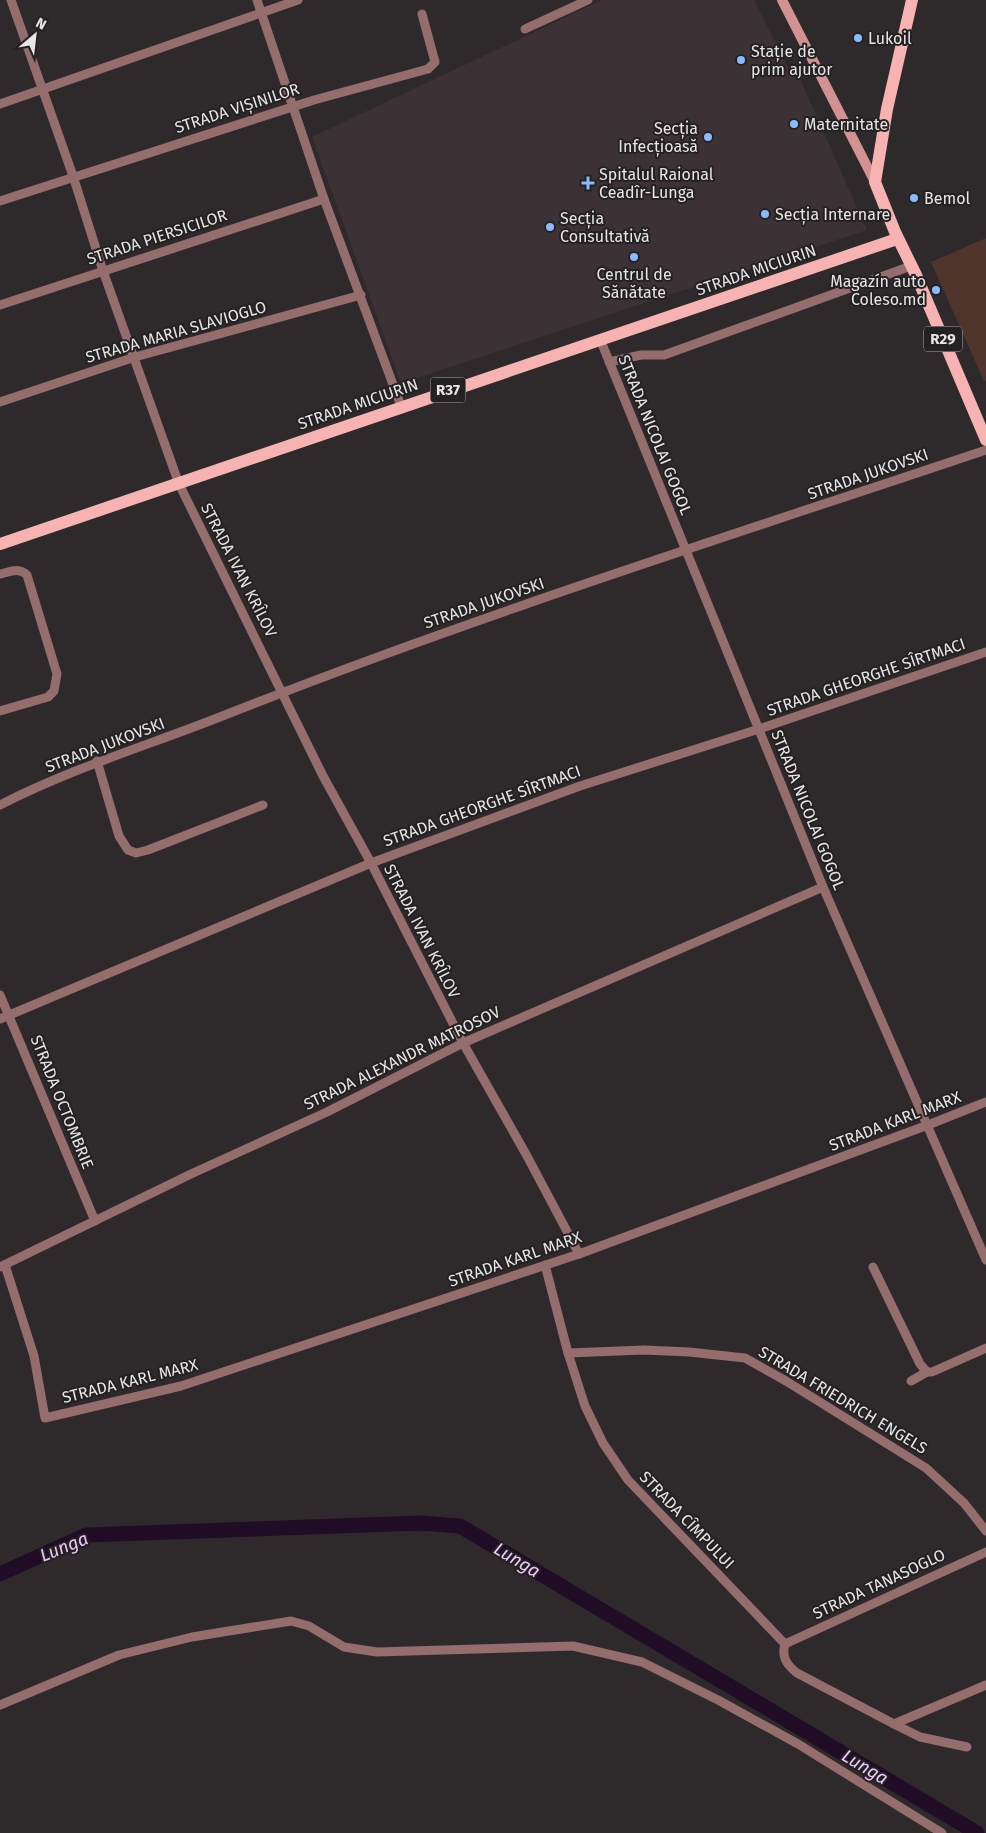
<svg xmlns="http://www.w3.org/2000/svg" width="986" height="1833" font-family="'Fira Sans',sans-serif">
	<rect width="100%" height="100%" fill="#2e2a2b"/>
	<polygon fill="#3c3235" points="602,0 754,0 790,72 795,71 800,79 867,230 401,383 312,137"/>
	<polygon fill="#4e342b" points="986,238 986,381 984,381 931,262"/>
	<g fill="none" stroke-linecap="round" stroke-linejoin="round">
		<polyline stroke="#200c25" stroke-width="15" points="0,1574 86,1535 420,1523 460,1526 977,1833"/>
		<g stroke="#956d6d" stroke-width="9">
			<polyline points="11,0 73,176 103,271 179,484 323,776 371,863 463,1043 527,1156 579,1254"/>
			<polyline points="257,0 324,199 401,406"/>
			<polyline points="525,29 588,0"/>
			<polyline points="0,104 298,0"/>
			<polyline points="0,201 314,100 428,69 435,62 422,14"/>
			<polyline points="0,305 324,199"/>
			<polyline points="600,339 823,887 986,1260"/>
			<polyline points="609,362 641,355 664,355 911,266"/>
			<polyline points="0,402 135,357 361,295"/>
			<path d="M0,574C10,572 18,567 27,575L57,674L54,691L48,697L0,711"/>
			<polyline points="97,761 119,836 128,850 136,853 148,850 263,805"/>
			<path d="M0,805C74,767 153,744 230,713C478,615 733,535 986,450"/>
			<polyline points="0,995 95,1221"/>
			<polyline points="0,1019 371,863 580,786 759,729 986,652"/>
			<polyline points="5,1265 34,1356 45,1418 181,1386 579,1254 928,1125 986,1102"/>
			<path d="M545,1265L568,1353L585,1406L603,1443L628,1480L785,1644C781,1657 787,1665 797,1673L894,1724L986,1685"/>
			<polyline points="0,1267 191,1174 327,1112 463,1043 823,887"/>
			<polyline points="873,1267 920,1364 927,1372"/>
			<polyline points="568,1353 644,1350 689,1352 745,1358 786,1381 926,1468 964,1503 986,1531"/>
			<polyline points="911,1381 927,1372 932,1372 986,1348"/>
			<polyline points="785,1644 986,1552"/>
			<polyline points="0,1705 119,1655 192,1637 291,1621 309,1626 344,1647 377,1652 573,1646 642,1662 718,1700 798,1744 942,1833"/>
			<polyline points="894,1724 920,1737 967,1747"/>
		</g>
		<polyline stroke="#d19291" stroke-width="10" points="782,0 875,182"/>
		<g stroke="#f6b3b2" stroke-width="12">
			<polyline points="912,0 887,109 875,182 895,232 916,275 986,440"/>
			<polyline points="0,544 897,239"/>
		</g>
	</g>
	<g fill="#8abafc" stroke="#242122" stroke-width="2">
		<circle cx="858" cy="38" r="5"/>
		<circle cx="741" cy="60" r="5"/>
		<circle cx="794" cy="124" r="5"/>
		<circle cx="708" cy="137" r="5"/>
		<path d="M585.5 175.5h5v5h5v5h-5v5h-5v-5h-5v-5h5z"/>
		<circle cx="914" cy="198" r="5"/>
		<circle cx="765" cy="214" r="5"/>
		<circle cx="550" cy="227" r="5"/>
		<circle cx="634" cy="257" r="5"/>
		<circle cx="936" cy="290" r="5"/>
	</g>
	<g text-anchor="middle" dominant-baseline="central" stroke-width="4" stroke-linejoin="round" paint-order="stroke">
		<g fill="#242122" stroke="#adaaab" stroke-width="1">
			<rect x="924" y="326.5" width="38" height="25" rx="4"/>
			<rect x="430.5" y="377.5" width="35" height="25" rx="4"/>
		</g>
		<g font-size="15" font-weight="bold" fill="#e8e5e6">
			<text x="943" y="339">R29</text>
			<text x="448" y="390">R37</text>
		</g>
		<g font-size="16" fill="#e8e5e6" stroke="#242122" text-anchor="start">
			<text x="868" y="38">Lukoil</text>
			<text x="751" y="51">Stație de<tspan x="751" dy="18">prim ajutor</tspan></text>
			<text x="804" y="124">Maternitate</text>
			<text x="698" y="128" text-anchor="end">Secția<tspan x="698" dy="18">Infecțioasă</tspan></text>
			<text x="599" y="174">Spitalul Raional<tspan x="599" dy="18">Ceadîr-Lunga</tspan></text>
			<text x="924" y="198">Bemol</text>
			<text x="775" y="214">Secția Internare</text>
			<text x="560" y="218">Secția<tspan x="560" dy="18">Consultativă</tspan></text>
			<text x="634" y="274" text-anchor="middle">Centrul de<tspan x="634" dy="18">Sănătate</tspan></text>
			<text x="926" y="281" text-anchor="end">Magazín auto<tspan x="926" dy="18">Coleso.md</tspan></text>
		</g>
		<g font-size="16" fill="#e8e5e6" stroke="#242122">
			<text transform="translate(237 108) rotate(-18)">STRADA VIȘINILOR</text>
			<text transform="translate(157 237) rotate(-18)">STRADA PIERSICILOR</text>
			<text transform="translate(756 270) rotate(-19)">STRADA MICIURIN</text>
			<text transform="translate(176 332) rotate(-16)">STRADA MARIA SLAVIOGLO</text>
			<text transform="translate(358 404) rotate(-19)">STRADA MICIURIN</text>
			<text transform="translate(655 435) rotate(68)">STRADA NICOLAI GOGOL</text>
			<text transform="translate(868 474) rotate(-19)">STRADA JUKOVSKI</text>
			<text transform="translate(239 570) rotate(63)">STRADA IVAN KRÎLOV</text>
			<text transform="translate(484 603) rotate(-19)">STRADA JUKOVSKI</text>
			<text transform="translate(866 677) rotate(-19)">STRADA GHEORGHE SÎRTMACI</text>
			<text transform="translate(105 745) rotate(-21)">STRADA JUKOVSKI</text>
			<text transform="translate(482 806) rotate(-20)">STRADA GHEORGHE SÎRTMACI</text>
			<text transform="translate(808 810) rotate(68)">STRADA NICOLAI GOGOL</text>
			<text transform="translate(422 931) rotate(63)">STRADA IVAN KRÎLOV</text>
			<text transform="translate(402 1058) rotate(-26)">STRADA ALEXANDR MATROSOV</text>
			<text transform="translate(62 1102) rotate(68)">STRADA OCTOMBRIE</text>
			<text transform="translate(895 1121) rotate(-21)">STRADA KARL MARX</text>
			<text transform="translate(515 1259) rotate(-19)">STRADA KARL MARX</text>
			<text transform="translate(130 1381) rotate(-14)">STRADA KARL MARX</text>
			<text transform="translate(843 1400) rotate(31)">STRADA FRIEDRICH ENGELS</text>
			<text transform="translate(687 1520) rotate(46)">STRADA CÎMPULUI</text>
			<text transform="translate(879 1584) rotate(-25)">STRADA TANASOGLO</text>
		</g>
		<g font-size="18" font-style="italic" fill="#efc6fc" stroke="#242122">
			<text transform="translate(64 1547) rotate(-22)">Lunga</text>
			<text transform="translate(517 1560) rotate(31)">Lunga</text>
			<text transform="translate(865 1767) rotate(31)">Lunga</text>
		</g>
	</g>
	<g transform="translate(35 35) rotate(28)" stroke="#242122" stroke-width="4" paint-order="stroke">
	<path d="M0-4L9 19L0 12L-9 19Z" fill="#e8e5e6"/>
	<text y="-8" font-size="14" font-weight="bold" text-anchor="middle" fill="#e8e5e6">N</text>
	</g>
</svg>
